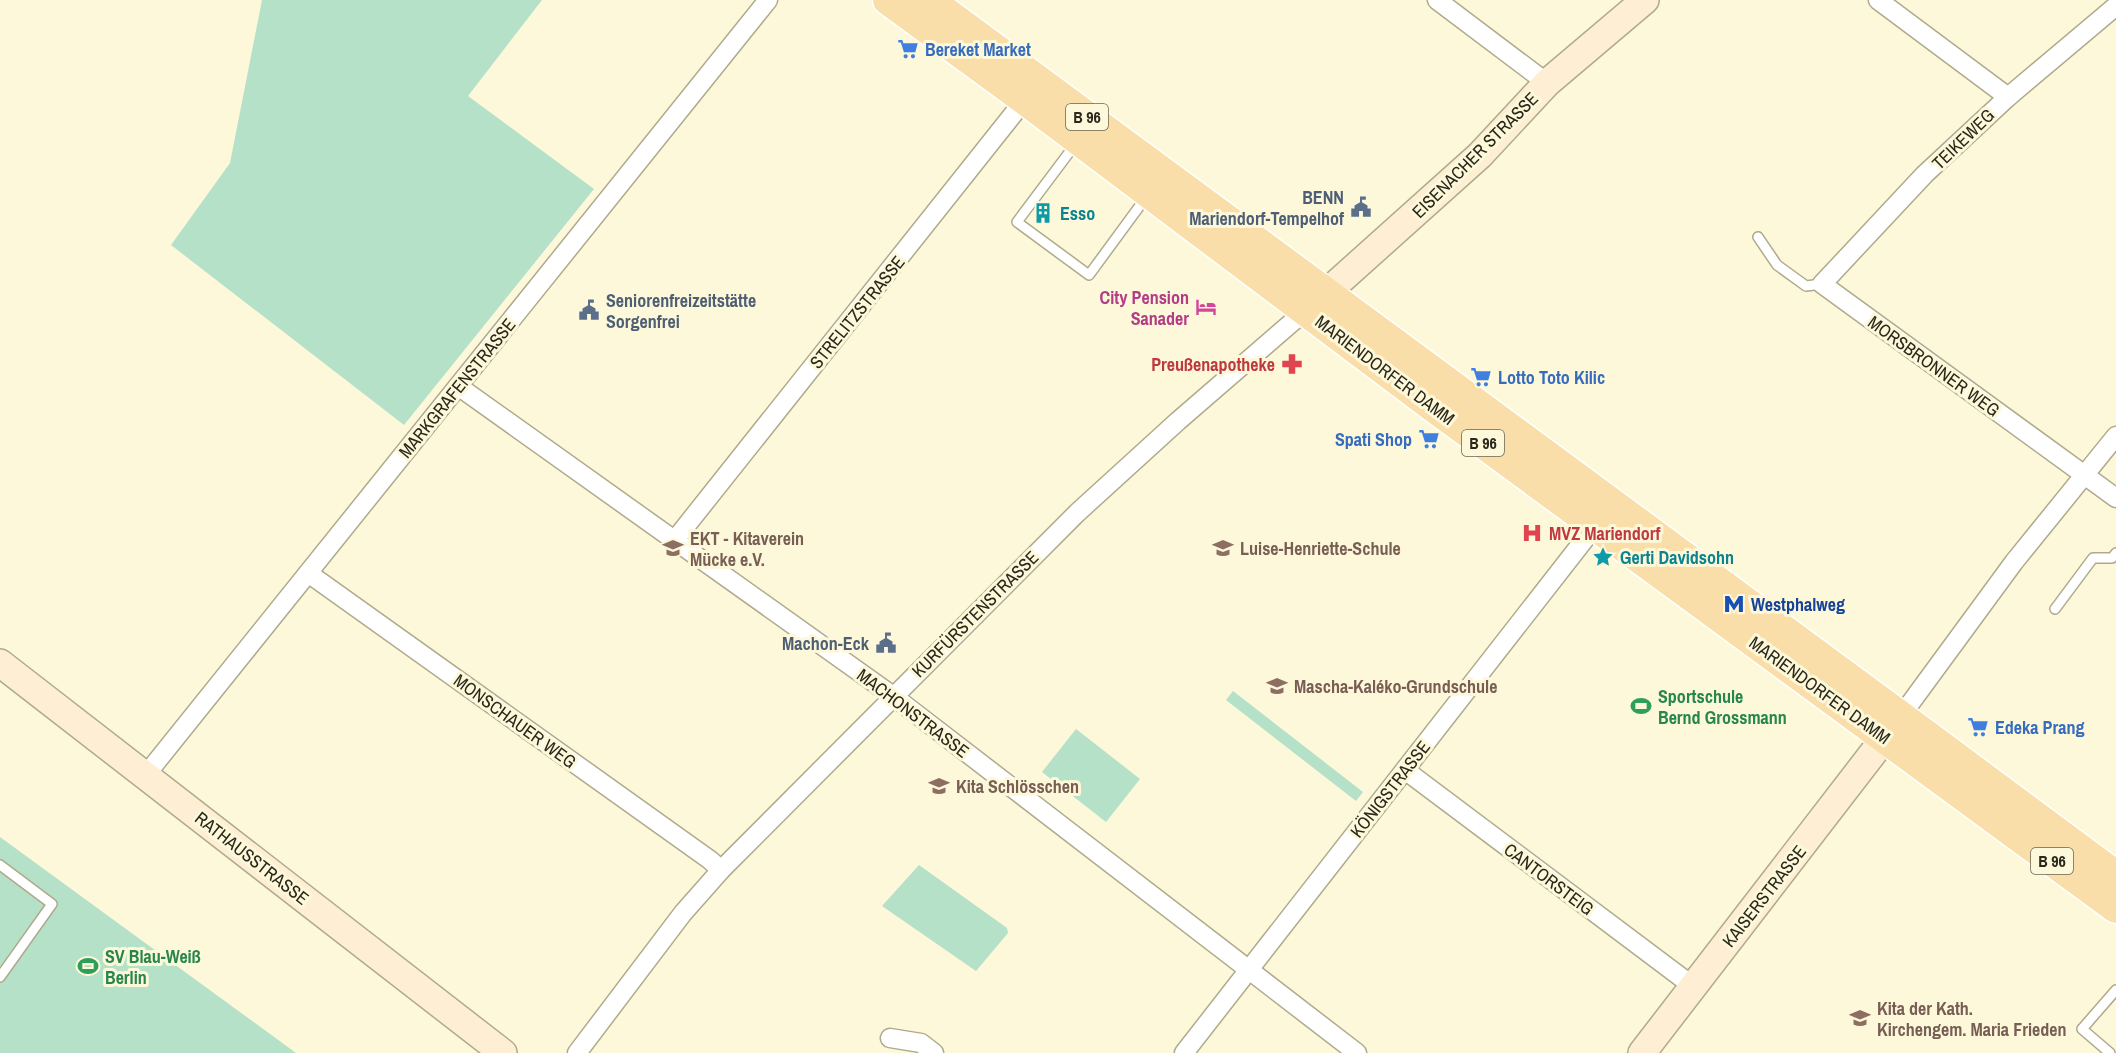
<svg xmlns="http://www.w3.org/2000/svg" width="2116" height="1053" font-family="'Archivo Narrow',sans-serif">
	<rect width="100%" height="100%" fill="#fdf8d9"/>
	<g fill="#b4e1c8">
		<polygon points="262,0 542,0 468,96 594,189 404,425 171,245 230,163"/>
		<polygon points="1233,691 1363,792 1356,801 1226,700"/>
		<polygon points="1076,729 1140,779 1106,822 1042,772"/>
		<polygon points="0,837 296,1053 0,1053"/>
		<polygon points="919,865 1007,928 1008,933 976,971 882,906"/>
	</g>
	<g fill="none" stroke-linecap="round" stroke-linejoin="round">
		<g stroke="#afaa8d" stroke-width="12">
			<g id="lane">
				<polyline points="1077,142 1017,222 1089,275 1147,196"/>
				<polyline points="1758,237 1777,265 1806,286 1822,284"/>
				<polyline points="2055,609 2093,558 2112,558 2116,553"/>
				<polyline points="0,865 52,904 0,977"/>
				<polyline points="2110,1053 2082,1029 2116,990"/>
			</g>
		</g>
		<g stroke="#afaa8d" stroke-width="21">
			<g id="street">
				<polyline points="1437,0 1547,83"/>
				<polyline points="1878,0 2008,97"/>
				<polyline points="2116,6 2008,97 1925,174 1822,284 2116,498"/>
				<polyline points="458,386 893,696 1357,1053"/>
				<polyline points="674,541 1030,93"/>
				<polyline points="308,573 710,860 721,870"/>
				<polyline points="1901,716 2014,562 2116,436"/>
				<polyline points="1405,770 1694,987"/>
				<polyline points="145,776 768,0"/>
				<polyline points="890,1038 921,1043 934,1053"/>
				<polyline points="577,1053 683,913 721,870 1077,513 1178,421 1312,305"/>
				<polyline points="1184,1053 1595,526"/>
			</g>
		</g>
		<g stroke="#afaa8d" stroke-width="30">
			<g id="secondary">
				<polyline points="1325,294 1480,155 1547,83 1645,0"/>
				<polyline points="0,663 503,1053"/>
				<polyline points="1642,1053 1897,722"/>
			</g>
		</g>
		<g stroke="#fff" stroke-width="33">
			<g id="primary">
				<polyline points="888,0 1025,100 1432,406 2116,908"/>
				<path d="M929,0C1323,295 1722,582 2116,876"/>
			</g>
		</g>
		<use href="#lane" stroke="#fff" stroke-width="9"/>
		<use href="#street" stroke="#fff" stroke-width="18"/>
		<use href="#secondary" stroke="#fdeed4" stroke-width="27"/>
		<use href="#primary" stroke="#fadea9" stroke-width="30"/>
	</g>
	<defs>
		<g id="supermarket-bare" transform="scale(1.62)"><path d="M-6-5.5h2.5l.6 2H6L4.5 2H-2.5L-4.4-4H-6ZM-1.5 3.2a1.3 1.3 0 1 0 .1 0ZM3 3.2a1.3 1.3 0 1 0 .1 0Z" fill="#3f7fe0" stroke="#fdf8d9" stroke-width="2.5" paint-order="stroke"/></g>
		<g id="civic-bare" transform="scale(1.62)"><path d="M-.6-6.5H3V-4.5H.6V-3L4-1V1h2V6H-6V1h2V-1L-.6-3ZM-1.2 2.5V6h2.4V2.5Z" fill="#5c6f8a" stroke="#fdf8d9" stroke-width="2.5" paint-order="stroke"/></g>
		<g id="building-bare" transform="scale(1.62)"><path d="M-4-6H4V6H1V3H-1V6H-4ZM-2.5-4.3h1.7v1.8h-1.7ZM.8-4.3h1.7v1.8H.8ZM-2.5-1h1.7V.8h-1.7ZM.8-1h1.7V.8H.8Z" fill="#0f9aa8" stroke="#fdf8d9" stroke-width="2.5" paint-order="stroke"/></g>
		<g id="hotel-bare" transform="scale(1.62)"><path d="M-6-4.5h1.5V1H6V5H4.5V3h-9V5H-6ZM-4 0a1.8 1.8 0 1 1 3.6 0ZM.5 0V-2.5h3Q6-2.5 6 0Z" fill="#d1479c" stroke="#fdf8d9" stroke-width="2.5" paint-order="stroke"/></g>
		<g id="pharmacy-bare" transform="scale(1.62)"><path d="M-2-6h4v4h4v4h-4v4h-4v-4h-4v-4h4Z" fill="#e0444e" stroke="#fdf8d9" stroke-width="2.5" paint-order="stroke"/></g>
		<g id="hospital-bare" transform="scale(1.62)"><path d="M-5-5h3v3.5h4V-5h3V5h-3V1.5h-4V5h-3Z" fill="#e0444e" stroke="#fdf8d9" stroke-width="2.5" paint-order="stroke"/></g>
		<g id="school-bare" transform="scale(1.62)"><path d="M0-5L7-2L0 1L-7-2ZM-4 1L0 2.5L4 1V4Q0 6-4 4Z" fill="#8d6e63" stroke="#fdf8d9" stroke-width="2.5" paint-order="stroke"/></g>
		<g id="sight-bare" transform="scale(1.62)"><path d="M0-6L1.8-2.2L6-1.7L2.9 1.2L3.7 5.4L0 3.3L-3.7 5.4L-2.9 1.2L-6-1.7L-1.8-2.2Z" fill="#0f9aa8" stroke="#fdf8d9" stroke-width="2.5" paint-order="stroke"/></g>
		<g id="metro-bare" transform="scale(1.62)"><path d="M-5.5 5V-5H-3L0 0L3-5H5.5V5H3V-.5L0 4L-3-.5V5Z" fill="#1a4fb4" stroke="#fdf8d9" stroke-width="2.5" paint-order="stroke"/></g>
		<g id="stadium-bare" transform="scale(1.62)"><path d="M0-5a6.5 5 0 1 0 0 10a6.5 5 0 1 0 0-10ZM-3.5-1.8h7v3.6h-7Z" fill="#2e9e5b" stroke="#fdf8d9" stroke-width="2.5" paint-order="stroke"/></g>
	</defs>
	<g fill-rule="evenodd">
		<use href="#supermarket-bare" x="908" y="49"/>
		<use href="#civic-bare" x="1361" y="207"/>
		<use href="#building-bare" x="1043" y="213"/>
		<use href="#hotel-bare" x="1206" y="307"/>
		<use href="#civic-bare" x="589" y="310"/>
		<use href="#pharmacy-bare" x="1292" y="364"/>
		<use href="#supermarket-bare" x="1481" y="377"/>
		<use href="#supermarket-bare" x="1429" y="439"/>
		<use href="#hospital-bare" x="1532" y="533"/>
		<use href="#school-bare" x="673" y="548"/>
		<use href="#school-bare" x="1223" y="548"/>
		<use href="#sight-bare" x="1603" y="557"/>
		<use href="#metro-bare" x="1734" y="604"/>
		<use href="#civic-bare" x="886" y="643"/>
		<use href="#school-bare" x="1277" y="686"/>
		<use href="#stadium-bare" x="1641" y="706"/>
		<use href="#supermarket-bare" x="1978" y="727"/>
		<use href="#school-bare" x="939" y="786"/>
		<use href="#stadium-bare" x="88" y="966"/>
		<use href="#school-bare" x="1860" y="1018"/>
	</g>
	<g text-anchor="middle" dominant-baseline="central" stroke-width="6" stroke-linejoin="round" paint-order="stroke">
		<g fill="#fdf8d9" stroke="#696655" stroke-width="1.5">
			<rect x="1066" y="104" width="42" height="26" rx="4.5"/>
			<rect x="1462" y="430" width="42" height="26" rx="4.5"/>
			<rect x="2031" y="848" width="42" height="26" rx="4.5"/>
		</g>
		<g font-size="16" font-weight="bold" fill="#2a281c">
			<text x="1087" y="117">B 96</text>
			<text x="1483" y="443">B 96</text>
			<text x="2052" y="861">B 96</text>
		</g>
		<g font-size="18" font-weight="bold" fill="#366cbe" stroke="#fdf8d9" text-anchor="start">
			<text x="925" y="49">Bereket Market</text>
			<text x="1498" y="377">Lotto Toto Kilic</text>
			<text x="1412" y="439" text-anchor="end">Spati Shop</text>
			<text x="1995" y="727">Edeka Prang</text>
		</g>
		<g font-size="18" fill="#2a281c" stroke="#fdf8d9">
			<text transform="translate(1963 139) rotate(-44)">TEIKEWEG</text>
			<text transform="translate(1475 155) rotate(-45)">EISENACHER STRASSE</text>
			<text transform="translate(857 312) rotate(-51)">STRELITZSTRASSE</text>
			<text transform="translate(1934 366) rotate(36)">MORSBRONNER WEG</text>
			<text transform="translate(1385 370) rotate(37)">MARIENDORFER DAMM</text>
			<text transform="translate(457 388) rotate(-51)">MARKGRAFENSTRASSE</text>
			<text transform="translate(975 614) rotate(-45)">KURFÜRSTENSTRASSE</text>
			<text transform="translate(1820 690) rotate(36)">MARIENDORFER DAMM</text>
			<text transform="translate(913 713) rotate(37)">MACHONSTRASSE</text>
			<text transform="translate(515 721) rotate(36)">MONSCHAUER WEG</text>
			<text transform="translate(1390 789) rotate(-52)">KÖNIGSTRASSE</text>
			<text transform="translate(252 858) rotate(38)">RATHAUSSTRASSE</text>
			<text transform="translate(1549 879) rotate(37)">CANTORSTEIG</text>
			<text transform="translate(1764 896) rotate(-52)">KAISERSTRASSE</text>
		</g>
		<g font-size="18" font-weight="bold" fill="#4e5e75" stroke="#fdf8d9" text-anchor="end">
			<text x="1344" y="197">BENN<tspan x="1344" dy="21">Mariendorf-Tempelhof</tspan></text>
			<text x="606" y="300" text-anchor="start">Seniorenfreizeitstätte<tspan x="606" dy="21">Sorgenfrei</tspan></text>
			<text x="869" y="643">Machon-Eck</text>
		</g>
		<g font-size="18" font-weight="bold" fill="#0d838f" stroke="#fdf8d9" text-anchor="start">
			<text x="1060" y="213">Esso</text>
			<text x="1620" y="557">Gerti Davidsohn</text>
		</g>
		<g font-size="18" font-weight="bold" fill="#b23c85" stroke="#fdf8d9" text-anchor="end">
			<text x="1189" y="297">City Pension<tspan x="1189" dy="21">Sanader</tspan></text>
		</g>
		<g font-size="18" font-weight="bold" fill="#be3a42" stroke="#fdf8d9" text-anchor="end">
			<text x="1275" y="364">Preußenapotheke</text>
			<text x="1549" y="533" text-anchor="start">MVZ Mariendorf</text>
		</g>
		<g font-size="18" font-weight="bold" fill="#785e54" stroke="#fdf8d9" text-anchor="start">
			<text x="690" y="538">EKT - Kitaverein<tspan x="690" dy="21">Mücke e.V.</tspan></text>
			<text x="1240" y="548">Luise-Henriette-Schule</text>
			<text x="1294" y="686">Mascha-Kaléko-Grundschule</text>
			<text x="956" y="786">Kita Schlösschen</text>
			<text x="1877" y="1008">Kita der Kath.<tspan x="1877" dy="21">Kirchengem. Maria Frieden</tspan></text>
		</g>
		<g font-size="18" font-weight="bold" fill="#164399" stroke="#fdf8d9" text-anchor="start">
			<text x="1751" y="604">Westphalweg</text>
		</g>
		<g font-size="18" font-weight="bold" fill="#27864d" stroke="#fdf8d9" text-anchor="start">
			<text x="1658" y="696">Sportschule<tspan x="1658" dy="21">Bernd Grossmann</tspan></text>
			<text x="105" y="956">SV Blau-Weiß<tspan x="105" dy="21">Berlin</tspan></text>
		</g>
	</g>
</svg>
